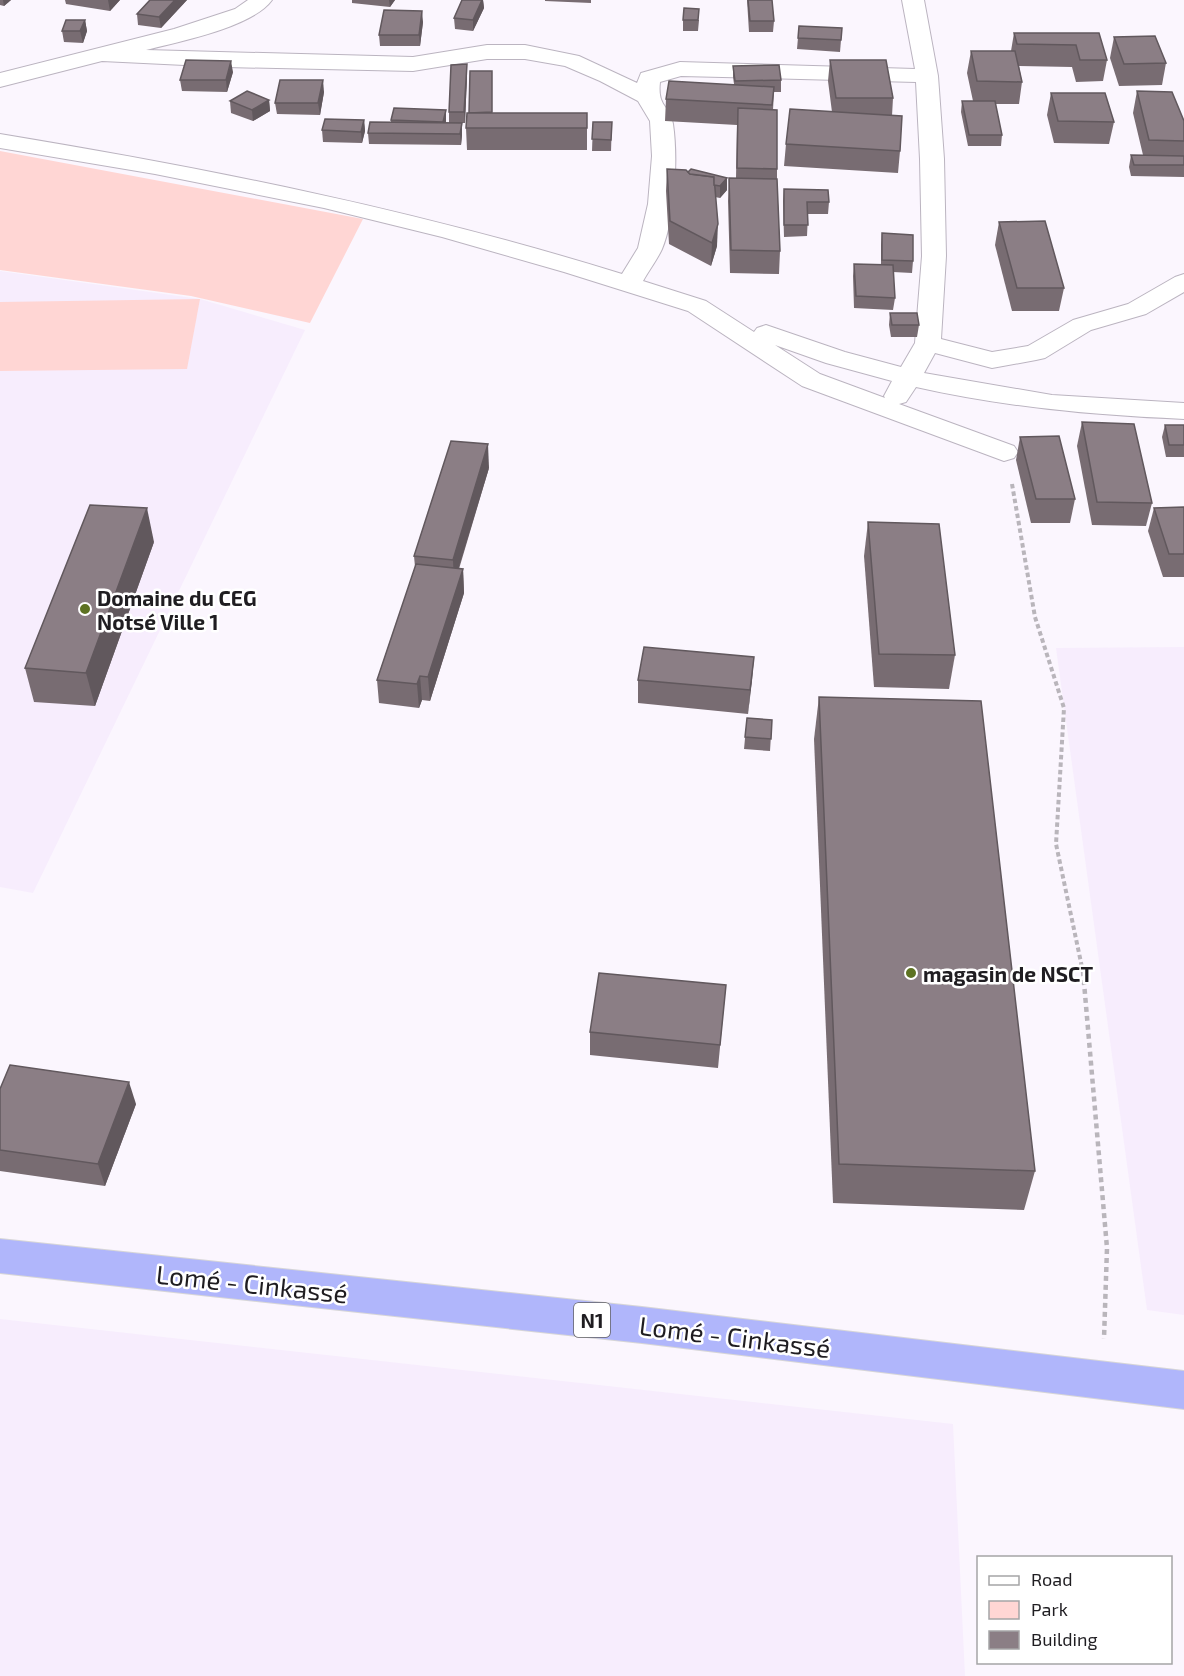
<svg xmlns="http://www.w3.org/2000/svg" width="1184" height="1676" font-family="'Exo 2',sans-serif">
	<rect width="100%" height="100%" fill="#fbf6fe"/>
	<g fill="#f7edfd">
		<polygon points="0,271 200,299 305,330 33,893 0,887"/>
		<polygon points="1184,647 1184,1315 1147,1310 1056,648"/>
		<polygon points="0,1319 953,1424 965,1676 0,1676"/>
	</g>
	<g fill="#ffd6d4">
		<polygon points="0,151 363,219 310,323 191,296 0,270"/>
		<polygon points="200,299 187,369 0,371 0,302"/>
	</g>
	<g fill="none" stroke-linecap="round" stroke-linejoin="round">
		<g stroke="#bbb4c0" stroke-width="2">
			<path id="minor" d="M248,0H272C253,27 178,42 146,50L413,57L487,45H525L579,56L637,83L641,73L680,62L915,69L902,0H924L938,76L944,159L946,256L941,339L992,352L1028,346L1073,320L1128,304L1175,277L1184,274V292L1146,314L1091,330L1045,358L1036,360L992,368L935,353L924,373L1052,395L1184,403V419C1093,415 1005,407 916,387L906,402L899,404L1014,446L1018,452L1014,458L1004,461L802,386L688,311L564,272L442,237L324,208L155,174L0,148V134C212,169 416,210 622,274L638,248L648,204L652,156L650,121L638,101L600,81L565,66L525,59H487L413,71L226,67L102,61L0,87V73L174,29L235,9ZM681,76L916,82L920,159L922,256L915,343L901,367L845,352L766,325L757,328L754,332L706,301L643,281C649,270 657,260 662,249C675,218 678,158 673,124C670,105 657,108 660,82ZM775,345L826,363L892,381L884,396L885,398L820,374Z"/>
		</g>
		<g stroke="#d7d6d7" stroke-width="2">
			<polygon id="trunk" points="0,1239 642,1307 1184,1371 1184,1409 642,1343 0,1273"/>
		</g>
		<polyline stroke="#b9b5bb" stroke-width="4" stroke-dasharray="4.5 3" stroke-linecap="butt" points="1012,484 1035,617 1064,708 1056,844 1083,972"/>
		<polyline stroke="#b9b5bb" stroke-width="4.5" stroke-dasharray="5 4" stroke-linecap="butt" points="1083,971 1107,1248 1104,1339"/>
		<use href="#minor" fill="#fff" fill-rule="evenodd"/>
		<use href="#trunk" fill="#b0b6fb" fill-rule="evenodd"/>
	</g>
	<g fill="#786c72">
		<polygon points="0,0 11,0 4,6 0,5"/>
		<polygon points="65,0 120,0 110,11 66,4"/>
		<polygon points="150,0 187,0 161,28 138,25 137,14"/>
		<polygon points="352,0 395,0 390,7 352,3"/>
		<polygon points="462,0 483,0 484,8 473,31 455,29 454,18"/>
		<polygon points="545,0 591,0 591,3 545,1"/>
		<polygon points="747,0 772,0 774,21 773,32 749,32"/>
		<polygon points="85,20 87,31 83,43 64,42 62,31"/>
		<polygon points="683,20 699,20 698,31 683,31"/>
		<polygon points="423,22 420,46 380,46 379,35"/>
		<polygon points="799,26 842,28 840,52 797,49"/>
		<polygon points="1014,33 1099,33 1107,60 1103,81 1076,82 1072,67 1019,66 1022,82 1019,104 995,104 1002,135 1001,146 968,146 961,112 962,101 973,101 967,73 971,51 1011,51"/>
		<polygon points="1114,37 1166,63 1162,85 1119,86 1110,58"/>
		<polygon points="830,60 893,98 892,116 900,151 898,173 784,166 786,144 832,112 828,81"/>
		<polygon points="467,64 467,76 465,123 462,123 462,135 461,145 369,144 368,133 391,122 391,120 446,121 446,123 449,123 449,112"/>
		<polygon points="733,66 781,80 781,92 774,92 773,110 777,169 777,179 780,251 779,274 730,273 728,201 729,178 736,178 737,125 665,121 666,99 734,84 733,77"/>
		<polygon points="233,72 227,92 182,91 180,80"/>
		<polygon points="492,82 492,113 587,113 587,150 467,150 466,128 469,113"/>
		<polygon points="1137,91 1184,121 1184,177 1131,176 1129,167 1131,155 1143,155 1133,113"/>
		<polygon points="324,92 320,115 277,114 275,103"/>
		<polygon points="1051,93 1114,122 1109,144 1054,143 1047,115"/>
		<polygon points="269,100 270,111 253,121 231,113 230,101"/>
		<polygon points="364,120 365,131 362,143 323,142 322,130"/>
		<polygon points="593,122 612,122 611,151 592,151"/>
		<polygon points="667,169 727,178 727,190 720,198 715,197 717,246 711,266 669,244 666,191"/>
		<polygon points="784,189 829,202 828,214 808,214 807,236 784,237 783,201"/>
		<polygon points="999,222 1064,288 1059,311 1012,311 995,245"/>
		<polygon points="882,233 913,261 912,273 893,272 895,298 893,310 854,308 853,276 854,264 881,265 881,245"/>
		<polygon points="890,313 919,325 917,337 891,337 889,325"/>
		<polygon points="1082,422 1152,503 1146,526 1092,525 1077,446"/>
		<polygon points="1165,425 1184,425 1184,457 1166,457 1162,437"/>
		<polygon points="1020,437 1075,499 1070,523 1031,523 1016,460"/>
		<polygon points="489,468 459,569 463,569 464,593 430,701 422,700 419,708 379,703 377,680 415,567 414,556"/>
		<polygon points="1184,507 1184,577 1163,577 1148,531 1154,508"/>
		<polygon points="868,522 955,655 949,689 874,687 864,556"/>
		<polygon points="154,542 95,706 34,702 25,668"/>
		<polygon points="754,657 748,714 638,703 638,680"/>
		<polygon points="819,697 1035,1171 1024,1210 833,1203 814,739"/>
		<polygon points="747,718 772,720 770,751 744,749"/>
		<polygon points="726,985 718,1068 590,1055 590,1032"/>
		<polygon points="0,1089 136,1104 105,1186 0,1171"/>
	</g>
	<g fill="#61585d">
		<polygon points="3,0 11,0 4,6"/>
		<polygon points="108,0 120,0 110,11"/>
		<polygon points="175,0 187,0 161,28 159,17"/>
		<polygon points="389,0 395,0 390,7"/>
		<polygon points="482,0 483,0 484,8 473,31 473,20"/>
		<polygon points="422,11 423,22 420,46 419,35"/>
		<polygon points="85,20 87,31 83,43 80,31"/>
		<polygon points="231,61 233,72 227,92 226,80"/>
		<polygon points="467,64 467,76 465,123 464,112"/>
		<polygon points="323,80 324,92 320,115 318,103"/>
		<polygon points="269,100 270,111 253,121 252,110"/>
		<polygon points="446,110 446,121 444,133 443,122"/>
		<polygon points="364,120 365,131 362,143 361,132"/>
		<polygon points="462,123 462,135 461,145 460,134"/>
		<polygon points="727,178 727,190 720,198 720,186"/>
		<polygon points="718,224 717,246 711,266 712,243"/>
		<polygon points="488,444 489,468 454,583 453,560"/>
		<polygon points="147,508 154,542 95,706 86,673"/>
		<polygon points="463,569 464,593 430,701 428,677"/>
		<polygon points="754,657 752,681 748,714 750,690"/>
		<polygon points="420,676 422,700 419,708 417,684"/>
		<polygon points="129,1082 136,1104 105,1186 98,1164"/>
	</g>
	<g fill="#8b7e85" stroke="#61585d" stroke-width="1.5">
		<polygon points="150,0 175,0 159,17 137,14"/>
		<polygon points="462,0 482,0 473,20 454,18"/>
		<polygon points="748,0 772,0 774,21 750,21"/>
		<polygon points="684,8 699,9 698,20 683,20"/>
		<polygon points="384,10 422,11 419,35 379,35"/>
		<polygon points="66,20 85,20 80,31 62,31"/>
		<polygon points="799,26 842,28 841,40 798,38"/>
		<polygon points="1014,33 1099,33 1107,60 1080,60 1076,45 1017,44"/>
		<polygon points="1155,36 1166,63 1124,64 1114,37"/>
		<polygon points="971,51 1015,51 1022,82 977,81"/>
		<polygon points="186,60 231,61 226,80 180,80"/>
		<polygon points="830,60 886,60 893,98 836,98"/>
		<polygon points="467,64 464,112 449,112 451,65"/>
		<polygon points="779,65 781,80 735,81 733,66"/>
		<polygon points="470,71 492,71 492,112 469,113"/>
		<polygon points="280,80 323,80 318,103 275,103"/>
		<polygon points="669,81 774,87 772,105 666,99"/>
		<polygon points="247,91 269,100 252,110 230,101"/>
		<polygon points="1137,91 1172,92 1184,121 1184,141 1149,140"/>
		<polygon points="1051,93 1105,93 1114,122 1058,121"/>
		<polygon points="962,101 995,101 1002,135 969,135"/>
		<polygon points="394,108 446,110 443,122 391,120"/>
		<polygon points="738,108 777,110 777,169 737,168"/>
		<polygon points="790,109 902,116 900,151 786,144"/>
		<polygon points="467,113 587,113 587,128 466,128"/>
		<polygon points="325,119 364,120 361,132 322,130"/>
		<polygon points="370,122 462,123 460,134 368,133"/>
		<polygon points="593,122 612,122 611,140 592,139"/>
		<polygon points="1131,155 1184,156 1184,165 1134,165"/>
		<polygon points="667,169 686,170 690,174 714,177 718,224 712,243 670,221"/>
		<polygon points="691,169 727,178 720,186 714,185 714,177 690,174 688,172"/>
		<polygon points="729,178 777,179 780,251 731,250"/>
		<polygon points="784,189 828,190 829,202 807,202 808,225 784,225"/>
		<polygon points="1045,221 1064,288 1017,288 999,222"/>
		<polygon points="882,233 913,235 913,261 882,260"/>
		<polygon points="854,264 893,265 895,298 856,296"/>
		<polygon points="890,313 917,313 919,325 892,325"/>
		<polygon points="1082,422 1134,424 1152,503 1097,502"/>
		<polygon points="1165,425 1184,425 1184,445 1169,445"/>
		<polygon points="1059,436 1075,499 1036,499 1020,437"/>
		<polygon points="451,441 488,444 453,560 414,556"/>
		<polygon points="90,505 147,508 86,673 25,668"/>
		<polygon points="1184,507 1184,554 1169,554 1154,508"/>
		<polygon points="868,522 939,524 955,655 879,654"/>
		<polygon points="416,564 463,569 428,677 420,676 417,684 377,680"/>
		<polygon points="644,647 754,657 750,690 638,680"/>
		<polygon points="819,697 981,701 1035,1171 839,1164"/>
		<polygon points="747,718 772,720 771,739 745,737"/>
		<polygon points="599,973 726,985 720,1045 590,1032"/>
		<polygon points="10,1065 129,1082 98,1164 0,1150 0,1089"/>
	</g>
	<g fill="#5d7222" stroke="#fff" stroke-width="2">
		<circle cx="85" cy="609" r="6"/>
		<circle cx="911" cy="973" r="6"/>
	</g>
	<g text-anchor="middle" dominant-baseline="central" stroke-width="5" stroke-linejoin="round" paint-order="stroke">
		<rect fill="#fff" stroke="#626164" stroke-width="1.5" x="574" y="1303" width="36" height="34" rx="4.5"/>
		<g font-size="20" font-weight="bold" fill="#1f1d21">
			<text x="592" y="1320">N1</text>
		</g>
		<g font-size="21" font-weight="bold" fill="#1f1d21" stroke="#fff" text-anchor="start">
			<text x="97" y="597">Domaine du CEG<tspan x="97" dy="24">Notsé Ville 1</tspan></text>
			<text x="923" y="973">magasin de NSCT</text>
		</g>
		<g font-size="26" fill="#1f1d21" stroke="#fff">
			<text transform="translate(252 1283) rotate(6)">Lomé - Cinkassé</text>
			<text transform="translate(735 1336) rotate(7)">Lomé - Cinkassé</text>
		</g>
	</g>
	<rect x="977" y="1556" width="195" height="108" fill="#ffffff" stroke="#a5a5a6" stroke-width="1.5"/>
	<rect x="989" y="1576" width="30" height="9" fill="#ffffff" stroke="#a5a5a6" stroke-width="1.5"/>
	<text x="1031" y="1586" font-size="18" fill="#1f1d21">Road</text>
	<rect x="989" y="1601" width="30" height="18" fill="#ffd6d4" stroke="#a5a5a6" stroke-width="1.5"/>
	<text x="1031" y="1616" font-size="18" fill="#1f1d21">Park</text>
	<rect x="989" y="1631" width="30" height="18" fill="#8b7e85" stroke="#a5a5a6" stroke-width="1.5"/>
	<text x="1031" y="1646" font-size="18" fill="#1f1d21">Building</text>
</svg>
